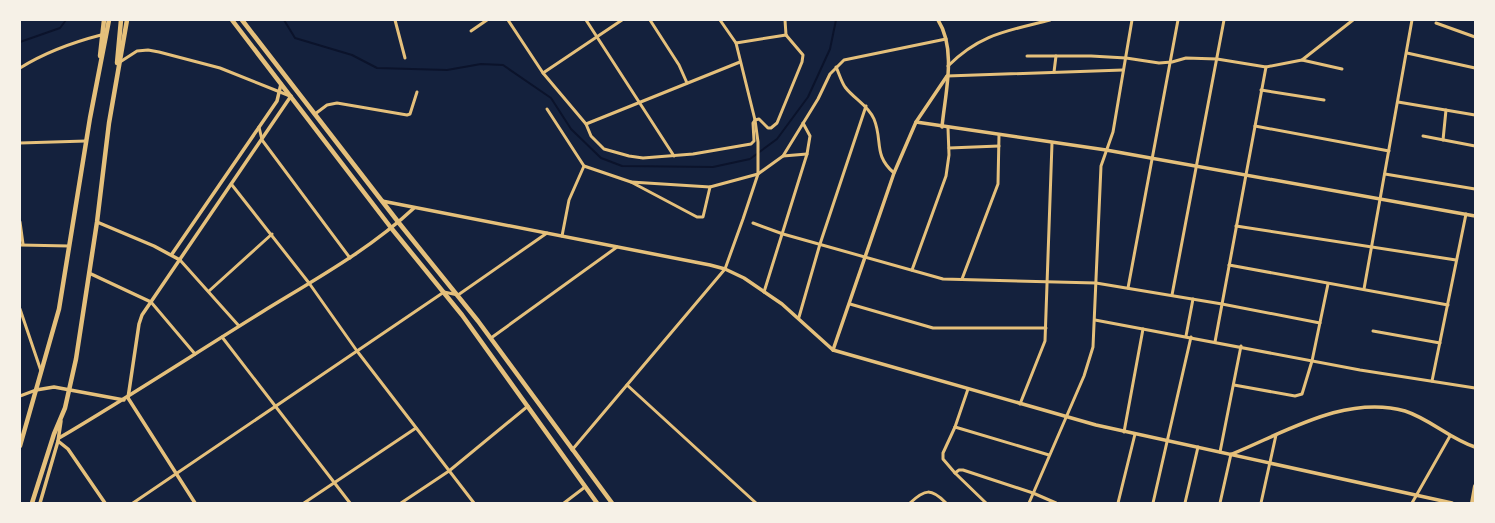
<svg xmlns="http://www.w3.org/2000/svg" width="1495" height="523" font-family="Helvetica,sans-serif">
	<rect width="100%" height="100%" fill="#14213d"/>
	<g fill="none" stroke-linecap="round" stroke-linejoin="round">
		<g stroke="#0b132b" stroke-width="2">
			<polyline points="284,20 295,38 352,55 377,68 447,70 481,64 503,65 551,98 571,129 601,158 622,166 713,167 750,159 777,139 808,97 830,49 836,20"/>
			<polyline points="920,20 926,20"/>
			<polyline points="20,42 60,28 66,20"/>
		</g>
		<g stroke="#e5c07b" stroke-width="3">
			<polyline points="395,20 405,58"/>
			<polyline points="508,20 543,73 586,124 591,136 604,149 629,156 643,158 693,154 751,144 754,141 753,123 755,120 759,119 768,128 771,128 777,123 802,62 803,55 786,35"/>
			<polyline points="586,20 674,156"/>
			<polyline points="650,20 679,65 687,83"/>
			<polyline points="785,20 786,35"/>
			<polyline points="1436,23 1475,37"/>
			<polyline points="471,31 487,20"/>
			<polyline points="736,43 786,35"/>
			<polyline points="1407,53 1475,68"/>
			<polyline points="1027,56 1091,56 1126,58 1159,63 1172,62 1186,58 1217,59 1266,67 1302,60 1353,20"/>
			<polyline points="1302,60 1342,69"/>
			<polyline points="120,62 137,51 148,50 159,52 220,68 290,96"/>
			<path d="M948,66C980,34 1007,31 1050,20"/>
			<path d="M836,67C839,73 841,81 845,87C854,99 868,105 874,119C883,141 873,155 894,173"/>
			<path d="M20,68C44,53 74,42 101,35"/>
			<polyline points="1054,72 1056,56"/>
			<polyline points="543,73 622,20"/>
			<polyline points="947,76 1123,70"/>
			<polyline points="1261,90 1324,100"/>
			<polyline points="1398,102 1475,115"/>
			<polyline points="547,109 584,166 631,182 697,217 703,217 710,187"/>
			<polyline points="315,114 327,105 337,103 407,115 410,114 417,92"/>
			<polyline points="586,124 740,62"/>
			<polyline points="1255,126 1389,151"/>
			<polyline points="259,127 262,140 350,258"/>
			<polyline points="1423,136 1475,146"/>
			<polyline points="1443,140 1446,110"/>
			<polyline points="20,143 86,141"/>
			<polyline points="949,148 999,146"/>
			<polyline points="783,156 807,154"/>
			<polyline points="1385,174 1475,189"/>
			<polyline points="631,182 710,187 758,174 783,156 818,99 830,74 844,60 946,39"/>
			<polyline points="232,185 309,283 357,351 474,503"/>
			<polyline points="20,222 23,244"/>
			<polyline points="753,223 783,234 943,279 1096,283 1222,304 1320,323"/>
			<polyline points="1236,226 1456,260"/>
			<polyline points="562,236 569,200 584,166"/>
			<polyline points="20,245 69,246"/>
			<polyline points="180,260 239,326"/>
			<polyline points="1229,265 1448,305"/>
			<polyline points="912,270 946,176 949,155 948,128"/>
			<polyline points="962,279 998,184 999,135"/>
			<polyline points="1128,288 1178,20"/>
			<polyline points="1364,289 1412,20"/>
			<polyline points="209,291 272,234"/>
			<polyline points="764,292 807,154 810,136 803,123"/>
			<polyline points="1172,295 1224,20"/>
			<polyline points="151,302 195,354"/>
			<polyline points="850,304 933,328 1046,328"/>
			<polyline points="20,309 41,371"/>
			<polyline points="799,317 820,244 866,106"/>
			<polyline points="1095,320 1360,370 1475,388"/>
			<polyline points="1373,331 1440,343"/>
			<polyline points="1186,336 1193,299"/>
			<polyline points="222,337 350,503"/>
			<polyline points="491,338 617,247"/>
			<polyline points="1215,342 1266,67"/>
			<polyline points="1432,381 1466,214"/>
			<polyline points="627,385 756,503"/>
			<polyline points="1234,385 1295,396 1302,394 1312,361 1328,284"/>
			<polyline points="968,389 955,427 943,453 943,459 955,473 986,503"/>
			<polyline points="20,396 36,390"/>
			<polyline points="1020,404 1045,341 1052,143"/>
			<polyline points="955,427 1049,455"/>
			<polyline points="1124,432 1143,329"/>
			<polyline points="572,450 725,269 743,219 758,174 758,142 755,120 736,43 720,20"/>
			<polyline points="1220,452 1241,346"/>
			<polyline points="955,473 959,470 963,470 1033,493 1056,503"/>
			<polyline points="133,503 444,292 458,295 547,233"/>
			<polyline points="304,503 416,428"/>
			<polyline points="401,503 449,471 528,406"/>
			<polyline points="564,503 585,487"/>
			<path d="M910,503C925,489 931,488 946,503"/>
			<polyline points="1029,503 1084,376 1093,347 1101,166 1113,132 1132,20"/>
			<polyline points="1118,503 1135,434"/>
			<polyline points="1153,503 1191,337"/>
			<polyline points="1185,503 1198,447"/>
			<polyline points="1220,503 1231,454"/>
			<polyline points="1261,503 1276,435"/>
			<polyline points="1412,503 1450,436"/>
		</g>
		<g stroke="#e5c07b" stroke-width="3.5">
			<path d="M938,20C957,50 945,94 942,127"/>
			<polyline points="916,122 1106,150 1475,216"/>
			<polyline points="382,201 710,265 725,269 744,278 782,304 833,350 1096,425 1452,503"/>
			<polyline points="97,222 154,246 180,260"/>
			<polyline points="172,254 277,101 281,84"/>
			<polyline points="89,273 151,302"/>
			<polyline points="833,350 894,173 916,122 947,76"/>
			<polyline points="36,390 54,387 124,400"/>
			<polyline points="128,398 139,324 142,315 291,96"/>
			<polyline points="128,398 195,503"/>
			<path d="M59,438C127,398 194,354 262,312C314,280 369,250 414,208"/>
			<polyline points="58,441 68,449 105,503"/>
			<path d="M1232,454C1284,433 1346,394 1405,411C1430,419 1450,439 1475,447"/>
			<polyline points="40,503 58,441 61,421"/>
		</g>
		<polyline stroke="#e5c07b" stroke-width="4" points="1472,503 1475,486"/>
		<g stroke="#e5c07b" stroke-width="4.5">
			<polyline points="232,20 392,229 462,315 597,503"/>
			<polyline points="242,20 399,223 478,321 612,503"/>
		</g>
		<g stroke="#e5c07b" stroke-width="4.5">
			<polyline points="100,56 104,20"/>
			<polyline points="117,63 121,20"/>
			<polyline points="20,446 59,309 90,118 109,20"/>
			<polyline points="32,503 54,434 65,408 76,359 97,222 109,123 127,20"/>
		</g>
	</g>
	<rect width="1495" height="523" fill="none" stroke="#f6f1e7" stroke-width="42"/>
</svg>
